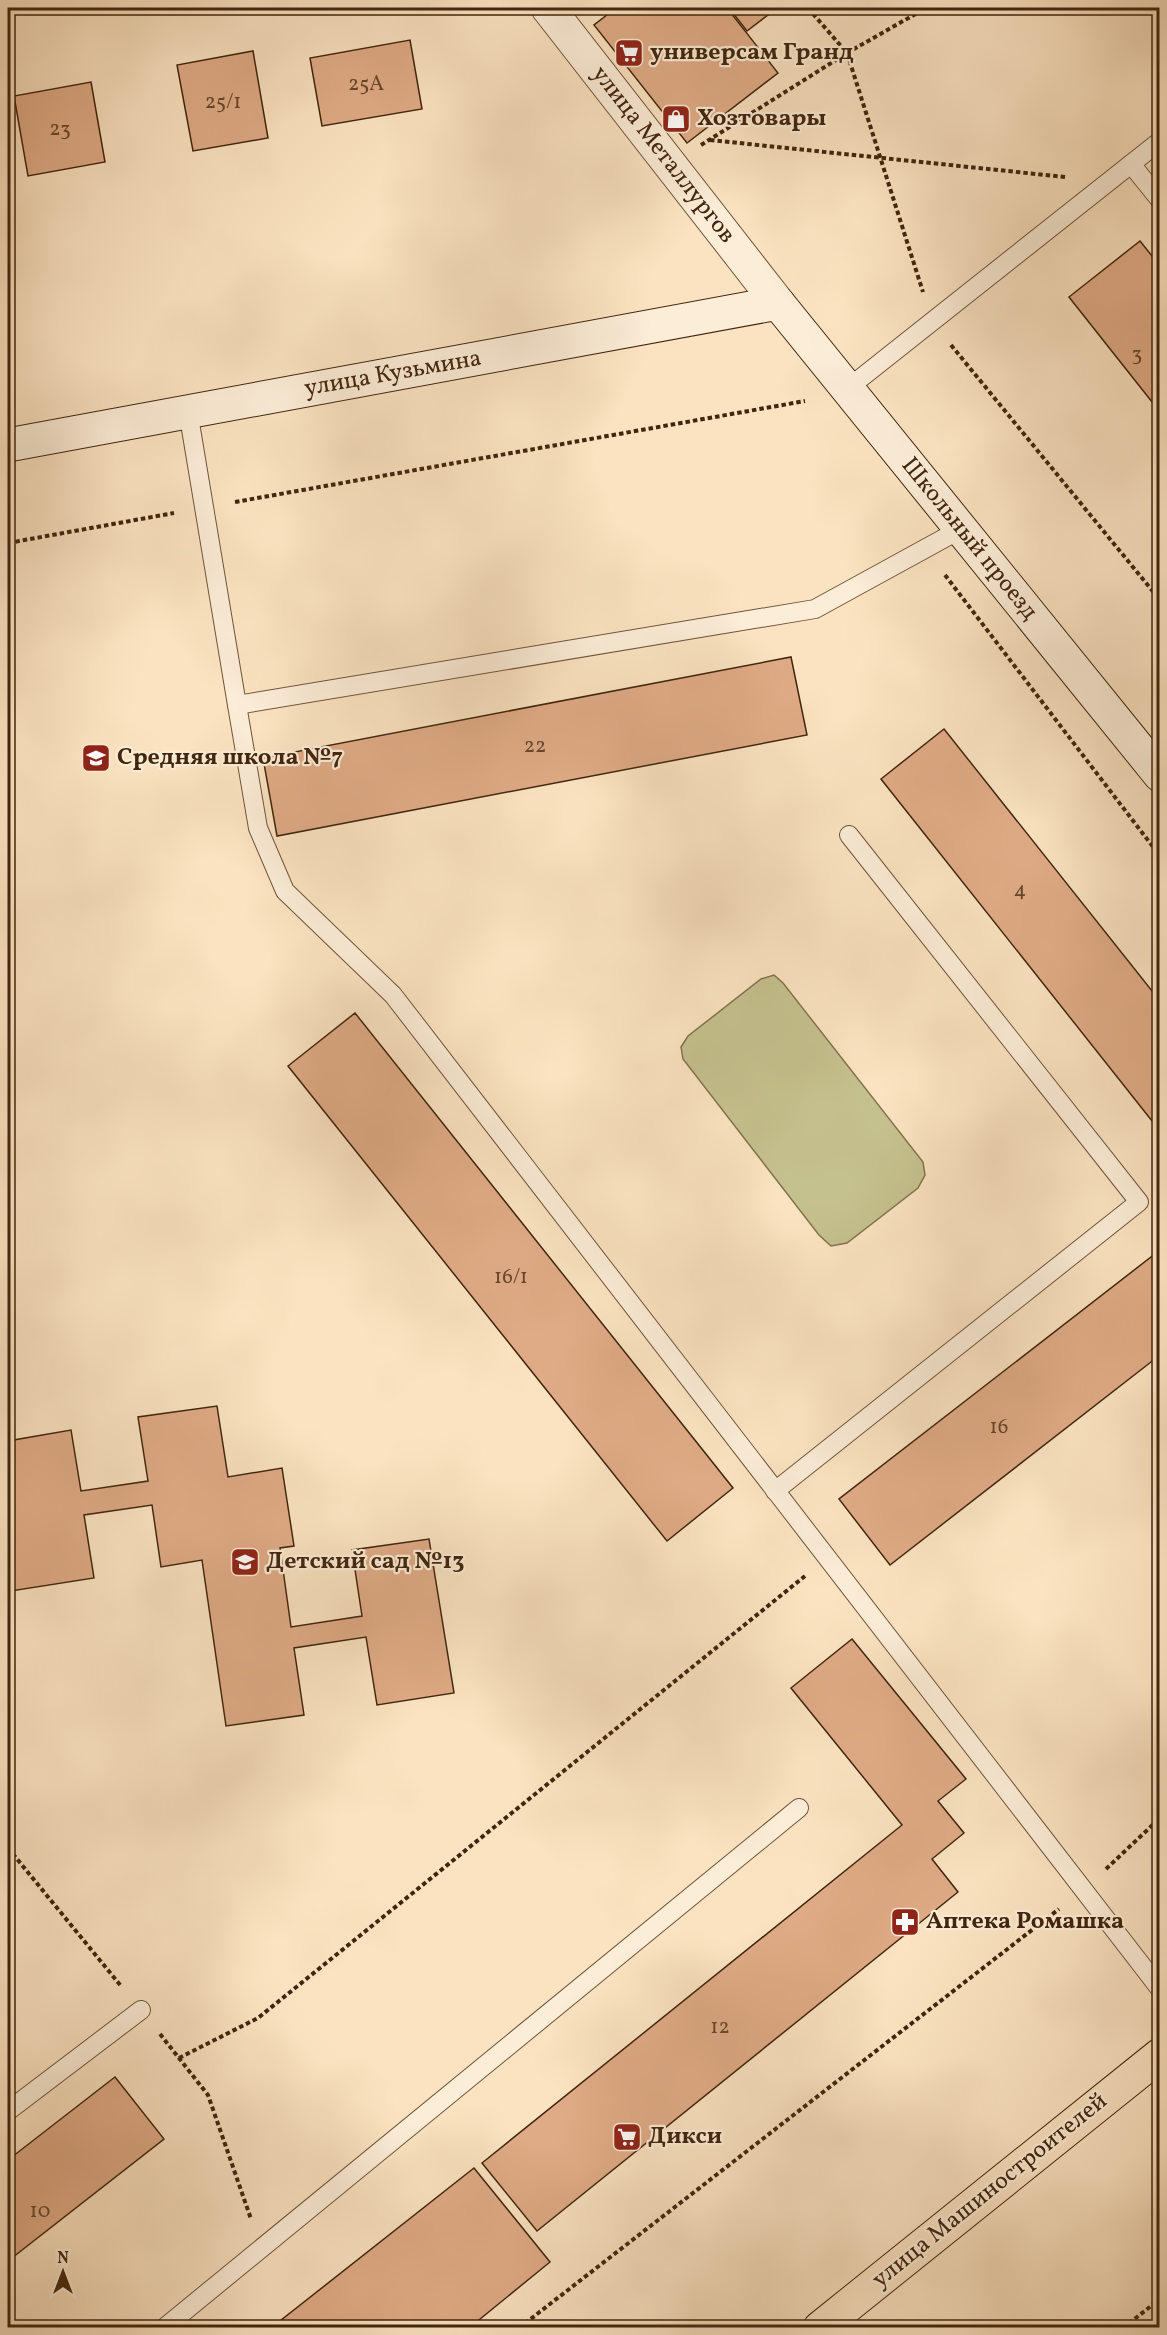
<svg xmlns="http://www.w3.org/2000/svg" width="1167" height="2335" font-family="Vollkorn,serif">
	<rect width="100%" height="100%" fill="#fbe3c1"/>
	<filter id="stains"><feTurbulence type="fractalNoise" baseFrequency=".00333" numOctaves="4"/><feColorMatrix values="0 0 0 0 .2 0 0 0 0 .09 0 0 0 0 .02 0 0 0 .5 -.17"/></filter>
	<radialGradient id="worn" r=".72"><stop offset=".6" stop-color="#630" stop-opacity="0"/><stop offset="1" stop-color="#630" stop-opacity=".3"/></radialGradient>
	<polygon fill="#c5c18e" stroke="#83734e" stroke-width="1.5" points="774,975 783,983 923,1162 925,1175 918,1188 847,1243 831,1246 819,1235 683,1059 681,1047 688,1036 761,979"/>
	<g fill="#dfab86" stroke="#41250e" stroke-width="1.5">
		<polygon points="616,8 727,8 778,73 687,143 594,25"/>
		<polygon points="729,8 777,8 747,31"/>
		<polygon points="410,40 422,109 322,126 310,58"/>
		<polygon points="253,51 268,138 193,151 177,65"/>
		<polygon points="91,82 105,162 28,176 14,96"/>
		<polygon points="1140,241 1160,266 1160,412 1069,297"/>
		<polygon points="791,657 807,735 277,836 263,758"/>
		<polygon points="944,729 1160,1001 1160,1131 881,779"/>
		<polygon points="355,1013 733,1488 667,1541 288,1066"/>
		<polygon points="1160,1250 1160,1355 890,1565 839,1499"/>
		<polygon points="217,1406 228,1477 282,1468 294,1546 280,1548 291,1627 362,1616 352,1550 429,1539 454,1693 377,1705 366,1637 294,1648 304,1715 226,1726 202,1560 161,1567 152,1505 84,1515 94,1578 11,1591 8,1572 8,1441 71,1430 81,1491 148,1481 138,1417"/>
		<polygon points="852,1639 966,1779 938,1801 964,1833 932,1859 958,1892 537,2231 482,2163 902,1825 791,1688"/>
		<polygon points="115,2077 164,2139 8,2261 8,2160"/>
		<polygon points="474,2168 550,2262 469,2328 271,2328"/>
	</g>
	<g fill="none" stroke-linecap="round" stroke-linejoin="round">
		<g stroke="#70543b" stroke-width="20">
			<g id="lane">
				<polyline points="1131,164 1160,200"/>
				<polyline points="847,389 1160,141"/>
				<polyline points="188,411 237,705 815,609 961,529"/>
				<polyline points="237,705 258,828 285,891 393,995 1160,1989"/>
				<polyline points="775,1491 1139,1202 849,835"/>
				<polyline points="8,2111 141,2010"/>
				<polyline points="164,2328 799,1808"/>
			</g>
		</g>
		<g stroke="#70543b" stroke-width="35">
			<polyline id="street" points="548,8 778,303"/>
		</g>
		<g stroke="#41250e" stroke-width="35">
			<polyline id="secondary" points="8,445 778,303 1160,775"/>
		</g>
		<g stroke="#41250e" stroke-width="35">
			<polyline id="primary" points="820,2328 1160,2055"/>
		</g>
		<g stroke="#41250e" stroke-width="4" stroke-dasharray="4.5 3" stroke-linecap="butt">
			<polyline points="808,8 847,53 923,292"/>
			<polyline points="710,140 1065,177"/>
			<polyline points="701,145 847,53 926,8"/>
			<polyline points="951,345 1160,600"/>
			<polyline points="235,502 805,401"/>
			<polyline points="8,543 174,513"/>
			<polyline points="945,575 1160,856"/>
			<polyline points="8,1848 121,1986"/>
			<polyline points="1106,1869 1160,1818"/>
			<polyline points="160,2034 208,2095 251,2219"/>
			<polyline points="179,2058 258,2018 805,1576"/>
			<polyline points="519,2328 1059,1909"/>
			<polyline points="1123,2328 1160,2299"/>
		</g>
		<use href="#lane" stroke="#fcedd7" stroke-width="18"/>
		<use href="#street" stroke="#fcedd7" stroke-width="33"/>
		<use href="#secondary" stroke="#fcedd7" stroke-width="33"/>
		<use href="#primary" stroke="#fbe3c1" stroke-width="33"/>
	</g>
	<defs>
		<g id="supermarket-square" transform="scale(1.5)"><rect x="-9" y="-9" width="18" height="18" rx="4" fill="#8f2418" stroke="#fcedd7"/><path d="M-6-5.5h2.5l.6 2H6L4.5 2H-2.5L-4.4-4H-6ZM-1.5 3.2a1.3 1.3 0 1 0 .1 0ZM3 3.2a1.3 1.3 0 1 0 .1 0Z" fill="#fff"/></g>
		<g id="shop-square" transform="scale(1.5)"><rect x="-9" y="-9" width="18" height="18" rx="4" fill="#8f2418" stroke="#fcedd7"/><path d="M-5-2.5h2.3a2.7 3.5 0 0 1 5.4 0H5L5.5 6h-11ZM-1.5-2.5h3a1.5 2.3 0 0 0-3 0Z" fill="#fff"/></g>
		<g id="school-square" transform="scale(1.5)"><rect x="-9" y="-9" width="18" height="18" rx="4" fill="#8f2418" stroke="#fcedd7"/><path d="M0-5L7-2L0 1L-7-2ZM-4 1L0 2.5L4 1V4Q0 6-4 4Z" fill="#fff"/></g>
		<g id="pharmacy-square" transform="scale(1.5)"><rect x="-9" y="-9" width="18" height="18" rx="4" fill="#8f2418" stroke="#fcedd7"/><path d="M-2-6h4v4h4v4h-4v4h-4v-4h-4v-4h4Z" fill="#fff"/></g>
	</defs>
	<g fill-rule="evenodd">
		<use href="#supermarket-square" x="629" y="53"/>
		<use href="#shop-square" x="676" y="119"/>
		<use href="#school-square" x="96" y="758"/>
		<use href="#school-square" x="245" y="1562"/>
		<use href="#pharmacy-square" x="905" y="1922"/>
		<use href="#supermarket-square" x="627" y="2137"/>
	</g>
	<g text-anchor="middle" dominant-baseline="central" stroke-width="4.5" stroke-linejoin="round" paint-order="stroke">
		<g font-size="21" fill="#68462c">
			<text x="366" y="84">25А</text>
			<text x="223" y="102">25/1</text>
			<text x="60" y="129">23</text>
			<text x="1137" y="354">3</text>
			<text x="535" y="746">22</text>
			<text x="1020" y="890">4</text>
			<text x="511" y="1277">16/1</text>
			<text x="999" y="1427">16</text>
			<text x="720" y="2027">12</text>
			<text x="40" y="2211">10</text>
		</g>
		<g font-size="24" font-weight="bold" fill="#41250e" stroke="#fcedd7" text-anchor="start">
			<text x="650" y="53">универсам Гранд</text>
			<text x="697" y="119">Хозтовары</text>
			<text x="117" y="758">Средняя школа №7</text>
			<text x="266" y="1562">Детский сад №13</text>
			<text x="926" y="1922">Аптека Ромашка</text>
			<text x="648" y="2137">Дикси</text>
		</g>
		<g font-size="24" fill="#41250e" stroke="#fcedd7">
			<text transform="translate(663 155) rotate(52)">улица Металлургов</text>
			<text transform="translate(393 374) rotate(-10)">улица Кузьмина</text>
			<text transform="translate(969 539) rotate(51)">Школьный проезд</text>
			<text transform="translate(990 2191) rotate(-39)">улица Машиностроителей</text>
		</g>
	</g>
	<rect width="1167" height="2335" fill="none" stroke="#fbe3c1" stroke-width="30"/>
	<rect x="9" y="9" width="1149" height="2317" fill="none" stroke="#41250e" stroke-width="3"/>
	<rect x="15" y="15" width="1137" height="2305" fill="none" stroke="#41250e" stroke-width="1.5"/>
	<g transform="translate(63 2272)" stroke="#fcedd7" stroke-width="4.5" paint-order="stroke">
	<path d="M0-4.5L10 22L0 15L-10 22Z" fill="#41250e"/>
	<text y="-9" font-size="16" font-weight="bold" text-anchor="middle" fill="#41250e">N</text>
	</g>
	<rect width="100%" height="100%" filter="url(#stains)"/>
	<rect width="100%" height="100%" fill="url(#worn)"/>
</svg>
